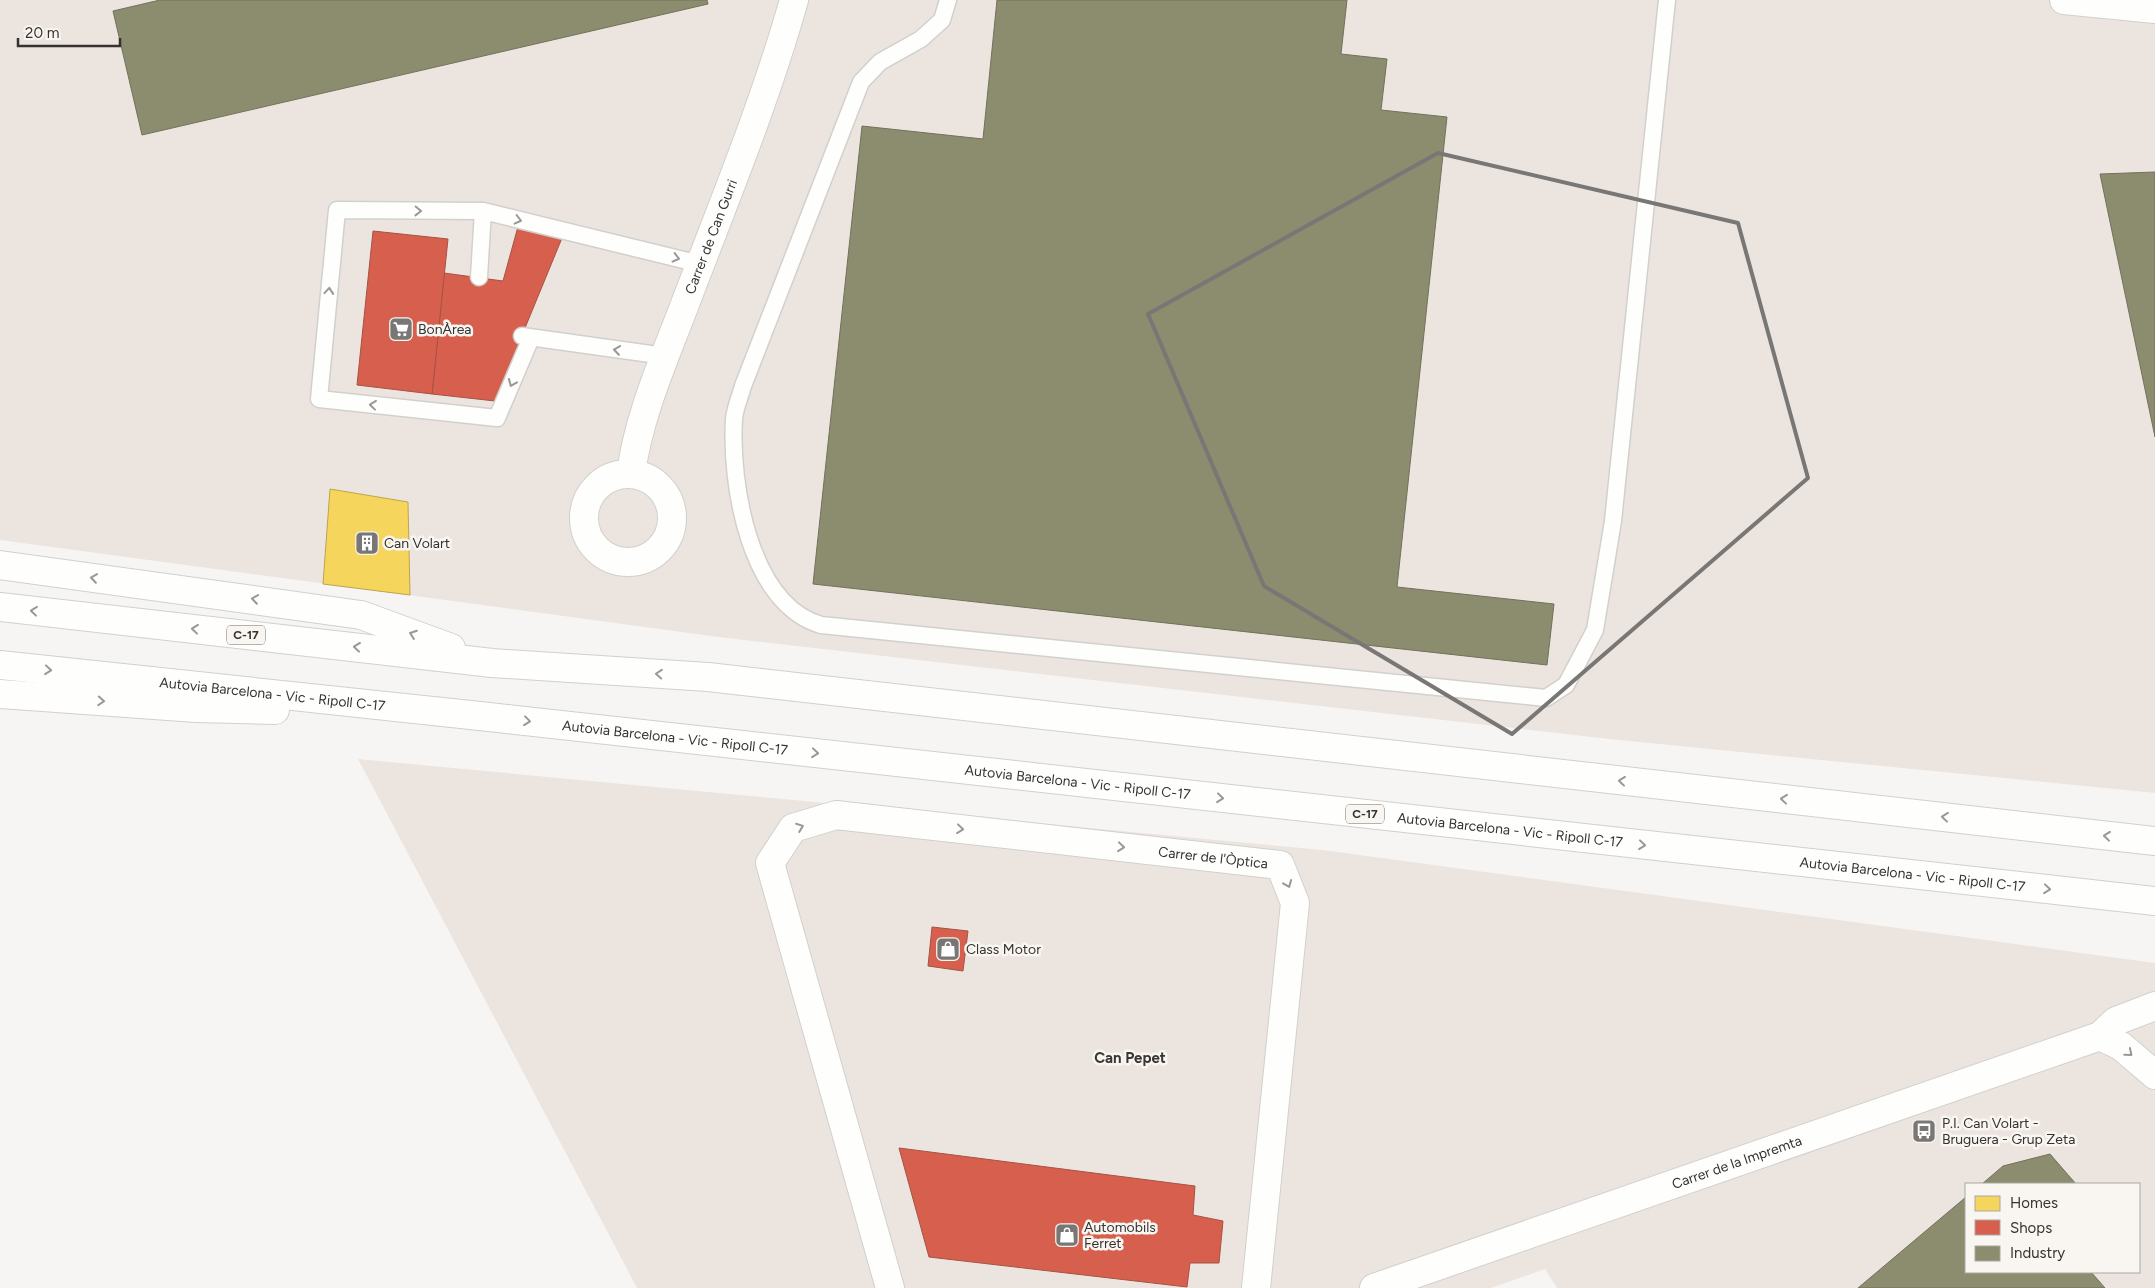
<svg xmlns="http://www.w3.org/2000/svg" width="2155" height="1288" font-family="Figtree,sans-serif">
	<rect width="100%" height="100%" fill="#f7f5f3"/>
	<g fill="#ece5df" fill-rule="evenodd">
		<polygon points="0,0 2155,0 2155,793 1609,739 726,638 0,540"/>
		<path d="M358,759L1323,850L2155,963V1288H1557L1545,1269L1491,1288H637ZM1966,1184H2139V1272H1966Z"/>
	</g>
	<polygon fill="#f6d55c" stroke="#bca44f" points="330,489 408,502 410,595 323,584"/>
	<g fill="#d6604d" stroke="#a65245">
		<polygon points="519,223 562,238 495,401 432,394 444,273 503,281"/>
		<polygon points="373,231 448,239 432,394 357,385"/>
		<polygon points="932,927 968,931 963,971 928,966"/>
		<polygon points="899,1148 1195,1186 1193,1215 1223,1221 1219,1263 1190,1263 1187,1287 929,1257"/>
	</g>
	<g fill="#8c8c6e" stroke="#72715c">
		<polygon points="160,0 707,0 708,4 142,135 113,11"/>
		<polygon points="997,0 1347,0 1341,54 1387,59 1381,110 1447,117 1397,587 1554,604 1547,665 813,584 862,126 983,139"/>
		<polygon points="2155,172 2155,437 2100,174"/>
		<polygon points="2050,1154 2076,1184 1982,1184 2003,1166"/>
		<polygon points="1966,1197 1966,1272 2091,1272 2105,1288 1858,1288"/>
	</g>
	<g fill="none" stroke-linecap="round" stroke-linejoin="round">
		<g stroke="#d1d0ce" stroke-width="19">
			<g id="service">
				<path d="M948,0L942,20L921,39L880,62L861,82L743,386C740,397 735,408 734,419C730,483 749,604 821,625L1546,698L1566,685L1595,630L1613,521L1667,0"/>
				<polyline points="483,211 337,210 319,399 497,418 531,338"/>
				<polyline points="479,277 483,211 700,264"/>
				<polyline points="522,336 665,356"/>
			</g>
		</g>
		<g stroke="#d1d0ce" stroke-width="30">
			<g id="minor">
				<polyline points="2064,0 2155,9"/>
				<path id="s1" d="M631,474C638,417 665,357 685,304C723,204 765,103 794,0"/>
				<circle cx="628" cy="518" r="44"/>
				<polyline points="2100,1036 2121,1046 2155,1075"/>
				<path id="s2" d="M890,1288L770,863L793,828L836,815L1280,865L1295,903L1256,1288"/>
				<path id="s3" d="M1374,1288L2100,1036L2116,1021L2155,1006"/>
			</g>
		</g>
		<g stroke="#d1d0ce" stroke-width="30">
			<g id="trunk">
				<polyline points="0,565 361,615 451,648"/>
				<polyline points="0,607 492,663 708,677 2155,841"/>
				<path id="s4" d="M0,665L480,716L2155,901"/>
				<polyline points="0,694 196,708 275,710"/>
			</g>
		</g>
		<use href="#service" stroke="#fefefd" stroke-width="16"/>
		<use href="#minor" stroke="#fefefd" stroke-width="28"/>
		<use href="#trunk" stroke="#fefefd" stroke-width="28"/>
	</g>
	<defs><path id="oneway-chevron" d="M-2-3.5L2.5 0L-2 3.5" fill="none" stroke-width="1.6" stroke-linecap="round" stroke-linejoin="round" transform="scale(1.25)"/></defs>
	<g stroke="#9a9897">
		<use href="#oneway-chevron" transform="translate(418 211) rotate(1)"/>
		<use href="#oneway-chevron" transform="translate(518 220) rotate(14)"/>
		<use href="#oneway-chevron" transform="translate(676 258) rotate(14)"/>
		<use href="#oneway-chevron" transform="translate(329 291) rotate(-85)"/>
		<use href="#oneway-chevron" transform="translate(617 350) rotate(-172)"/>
		<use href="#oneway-chevron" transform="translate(512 383) rotate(113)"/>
		<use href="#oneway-chevron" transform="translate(373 405) rotate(-174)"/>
		<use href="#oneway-chevron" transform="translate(94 578) rotate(-172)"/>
		<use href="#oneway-chevron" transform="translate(255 599) rotate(-172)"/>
		<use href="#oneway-chevron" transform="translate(34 611) rotate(-174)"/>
		<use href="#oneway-chevron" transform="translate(195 629) rotate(-174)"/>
		<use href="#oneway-chevron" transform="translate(413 634) rotate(-160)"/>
		<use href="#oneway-chevron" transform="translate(357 647) rotate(-174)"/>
		<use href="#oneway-chevron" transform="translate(48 670) rotate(6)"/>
		<use href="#oneway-chevron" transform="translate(659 674) rotate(-176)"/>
		<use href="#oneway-chevron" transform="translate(101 701) rotate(4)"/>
		<use href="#oneway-chevron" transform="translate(527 721) rotate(7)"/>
		<use href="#oneway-chevron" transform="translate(815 753) rotate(6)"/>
		<use href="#oneway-chevron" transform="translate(1622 781) rotate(-174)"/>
		<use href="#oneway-chevron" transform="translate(1220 798) rotate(6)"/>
		<use href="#oneway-chevron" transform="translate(1784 799) rotate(-174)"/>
		<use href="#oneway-chevron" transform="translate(1945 817) rotate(-174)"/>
		<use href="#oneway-chevron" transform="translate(800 827) rotate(-21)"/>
		<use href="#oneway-chevron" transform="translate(960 829) rotate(6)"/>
		<use href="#oneway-chevron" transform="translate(2107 836) rotate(-174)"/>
		<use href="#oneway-chevron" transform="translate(1642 845) rotate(6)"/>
		<use href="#oneway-chevron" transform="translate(1121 847) rotate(6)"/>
		<use href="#oneway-chevron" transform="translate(1288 884) rotate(68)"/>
		<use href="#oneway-chevron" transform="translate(2047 889) rotate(6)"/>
		<use href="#oneway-chevron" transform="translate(2129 1053) rotate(40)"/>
	</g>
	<path fill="none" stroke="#797775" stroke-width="4" stroke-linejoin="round" d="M1438,153L1738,223L1808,478L1512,734L1264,586L1148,314Z"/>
	<defs>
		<g id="supermarket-square" transform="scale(1.25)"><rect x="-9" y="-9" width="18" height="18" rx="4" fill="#797775" stroke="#f9f5f1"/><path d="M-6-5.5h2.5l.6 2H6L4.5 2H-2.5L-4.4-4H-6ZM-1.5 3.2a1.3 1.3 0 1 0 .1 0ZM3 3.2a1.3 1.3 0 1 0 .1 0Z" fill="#fff"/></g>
		<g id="building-square" transform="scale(1.25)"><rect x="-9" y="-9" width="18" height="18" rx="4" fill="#797775" stroke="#f9f5f1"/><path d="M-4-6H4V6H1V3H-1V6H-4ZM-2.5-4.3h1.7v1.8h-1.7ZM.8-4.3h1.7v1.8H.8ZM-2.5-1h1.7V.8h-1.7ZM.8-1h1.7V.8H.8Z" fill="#fff"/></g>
		<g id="shop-square" transform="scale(1.25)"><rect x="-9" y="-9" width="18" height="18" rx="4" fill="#797775" stroke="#f9f5f1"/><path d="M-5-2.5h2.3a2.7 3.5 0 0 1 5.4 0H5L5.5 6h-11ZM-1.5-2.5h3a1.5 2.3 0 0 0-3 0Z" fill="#fff"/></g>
		<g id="bus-square" transform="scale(1.25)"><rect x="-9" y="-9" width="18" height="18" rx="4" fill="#797775" stroke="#f9f5f1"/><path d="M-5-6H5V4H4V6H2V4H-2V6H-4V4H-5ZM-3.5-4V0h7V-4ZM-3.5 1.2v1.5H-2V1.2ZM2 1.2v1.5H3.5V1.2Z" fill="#fff"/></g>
	</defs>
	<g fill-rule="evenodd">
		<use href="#supermarket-square" x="401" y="329"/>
		<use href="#building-square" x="367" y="543"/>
		<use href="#shop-square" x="948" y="949"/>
		<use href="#bus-square" x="1924" y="1131"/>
		<use href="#shop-square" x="1067" y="1235"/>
	</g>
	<g text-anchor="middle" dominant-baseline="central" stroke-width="5" stroke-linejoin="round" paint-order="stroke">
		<g fill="#f9f5f1" stroke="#706d6b" stroke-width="1">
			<rect x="227" y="625.5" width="38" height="19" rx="4"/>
			<rect x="1346" y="804.5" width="38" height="19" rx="4"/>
		</g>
		<g font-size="12" font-weight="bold" fill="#353331">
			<text x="246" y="635">C-17</text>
			<text x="1365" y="814">C-17</text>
		</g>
		<g font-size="14" fill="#353331" stroke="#f9f5f1">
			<text stroke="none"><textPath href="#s1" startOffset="251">Carrer de Can Gurri</textPath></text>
			<text stroke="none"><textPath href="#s4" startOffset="274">Autovia Barcelona - Vic - Ripoll C-17</textPath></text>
			<text stroke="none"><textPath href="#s4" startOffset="679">Autovia Barcelona - Vic - Ripoll C-17</textPath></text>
			<text stroke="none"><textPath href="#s4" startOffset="1084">Autovia Barcelona - Vic - Ripoll C-17</textPath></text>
			<text stroke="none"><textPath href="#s4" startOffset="1519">Autovia Barcelona - Vic - Ripoll C-17</textPath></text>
			<text stroke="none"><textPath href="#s2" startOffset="908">Carrer de l'Òptica</textPath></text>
			<text stroke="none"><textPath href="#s4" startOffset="1924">Autovia Barcelona - Vic - Ripoll C-17</textPath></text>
			<text stroke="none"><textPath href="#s3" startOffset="384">Carrer de la Impremta</textPath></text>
		</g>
		<g font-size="14" fill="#353331" stroke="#f9f5f1" text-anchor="start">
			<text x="418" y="329">BonÀrea</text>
			<text x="384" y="543">Can Volart</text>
			<text x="966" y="949">Class Motor</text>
			<text x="1942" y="1123">P.I. Can Volart -<tspan x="1942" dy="16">Bruguera - Grup Zeta</tspan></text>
			<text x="1084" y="1227">Automobils<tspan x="1084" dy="16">Ferret</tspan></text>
		</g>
		<g font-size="15" font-weight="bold" fill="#393633" stroke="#f9f5f1">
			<text x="1130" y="1058">Can Pepet</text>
		</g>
	</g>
	<rect x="1965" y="1183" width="175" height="90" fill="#f9f5f1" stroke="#aba7a4"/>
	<rect x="1975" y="1196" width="25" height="15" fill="#f6d55c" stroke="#aba7a4"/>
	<text x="2010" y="1208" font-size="15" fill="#353331">Homes</text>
	<rect x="1975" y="1220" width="25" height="15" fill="#d6604d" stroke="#aba7a4"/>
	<text x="2010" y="1233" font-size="15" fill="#353331">Shops</text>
	<rect x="1975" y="1246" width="25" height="15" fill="#8c8c6e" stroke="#aba7a4"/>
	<text x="2010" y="1258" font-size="15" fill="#353331">Industry</text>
	<path d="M18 38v8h102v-8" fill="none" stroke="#353331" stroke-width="2.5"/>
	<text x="25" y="38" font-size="15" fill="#353331" stroke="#f9f5f1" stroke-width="4" paint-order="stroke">20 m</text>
</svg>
